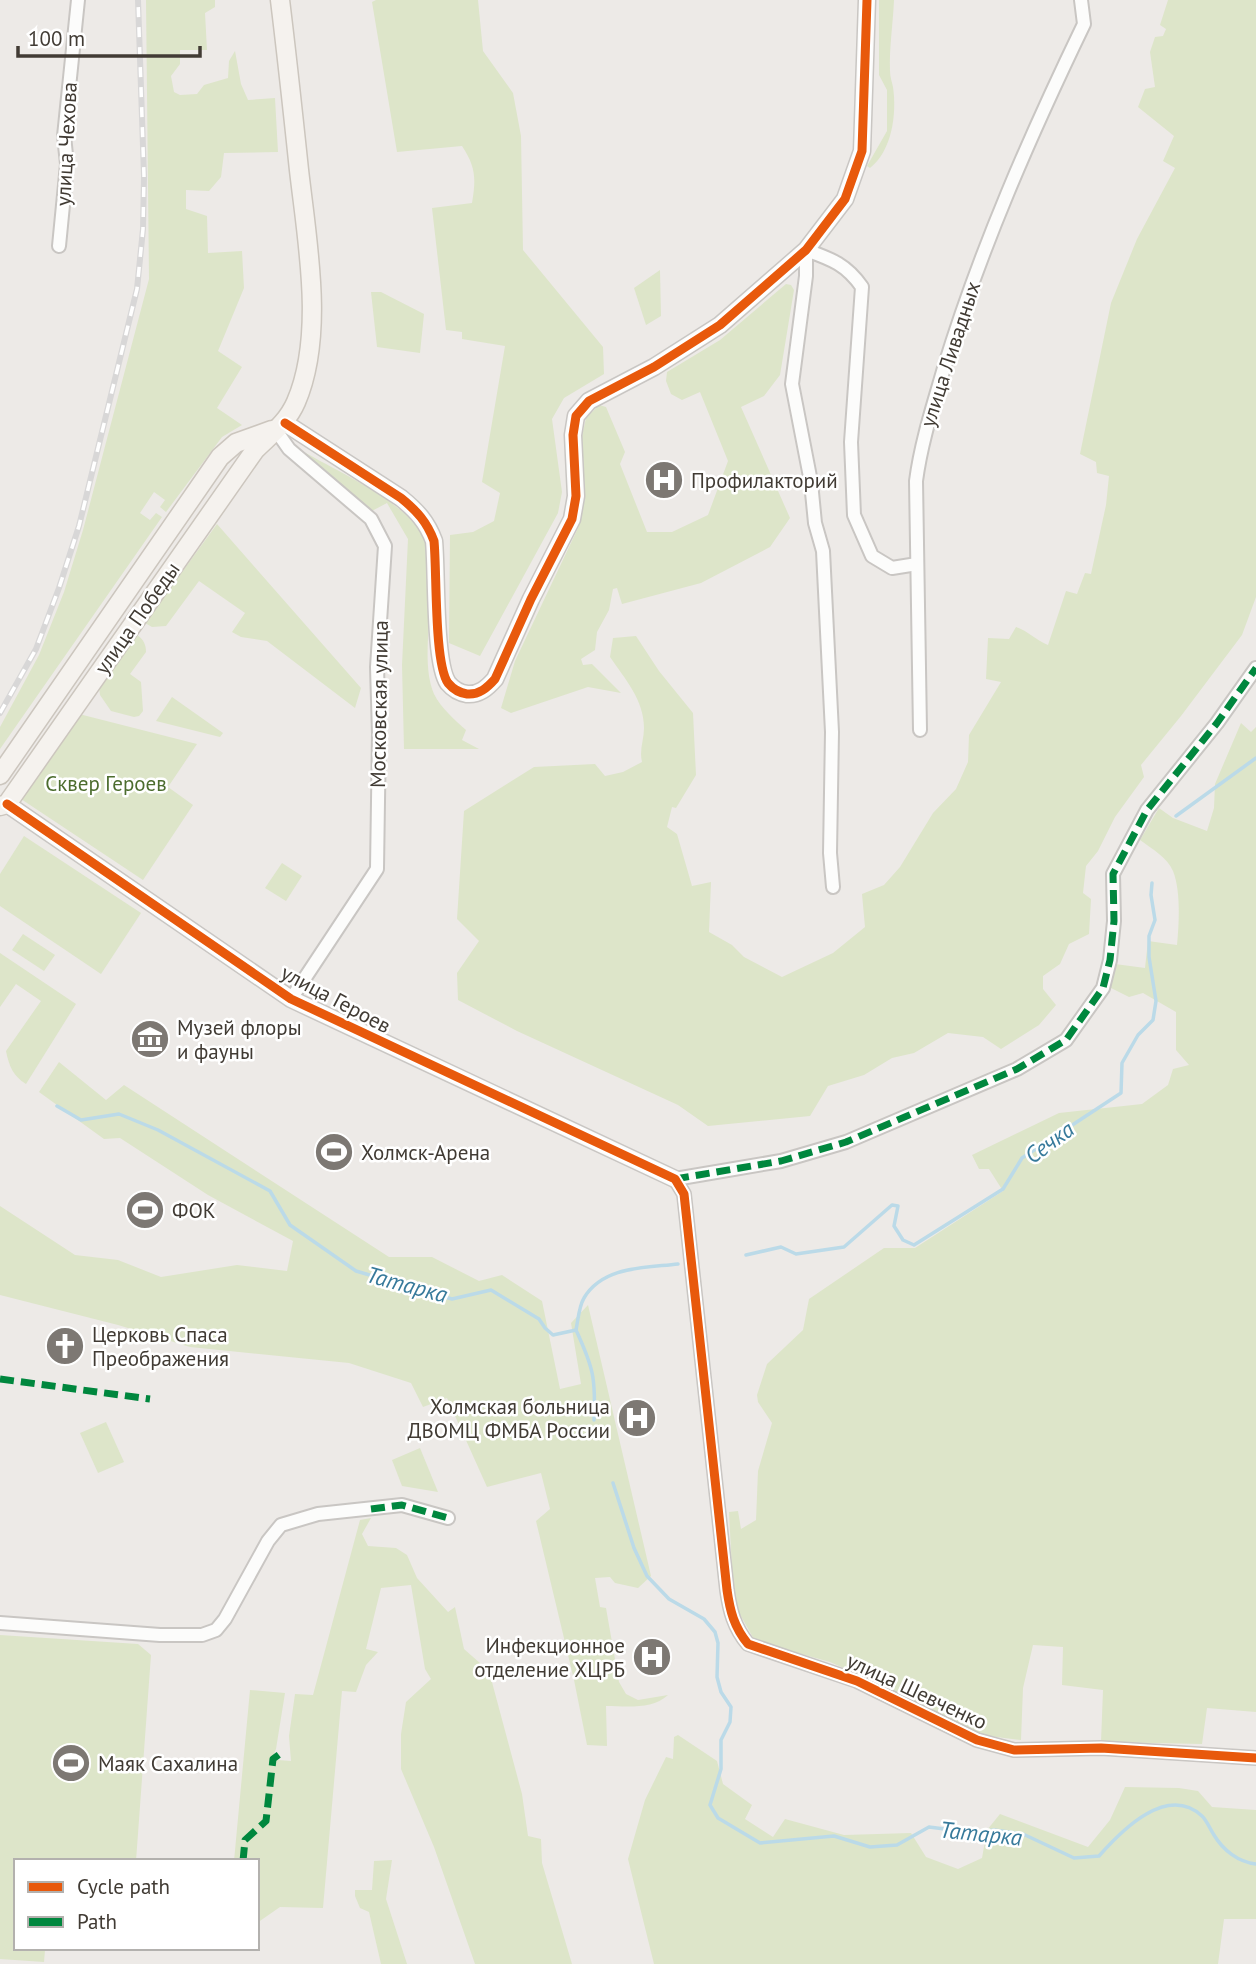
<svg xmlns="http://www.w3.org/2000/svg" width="1256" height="1964" font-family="'PT Sans',sans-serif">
	<rect width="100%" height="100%" fill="#edeae7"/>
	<g fill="#dde5c9">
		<polygon points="146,0 215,0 215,7 205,13 207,50 180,50 180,64 171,76 174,92 180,95 197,94 204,85 228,78 229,61 235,51 241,84 248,100 275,98 278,152 224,153 221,177 209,191 186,190 186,209 207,216 208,253 242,251 244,288 218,351 242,367 217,408 242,425 222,437 166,512 160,507 165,500 154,492 140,513 150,520 156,513 162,517 0,749 0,727 39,655 64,592 83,530 149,279"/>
		<path d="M376,0H478L483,51L513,93L521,136L523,250L603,347L604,374L564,398L552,419L562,492L558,513L480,656L449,643L450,535L473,532L494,521L500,493L482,482L505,346L462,339V332L446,330L432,208L472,203C476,179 476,167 462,146L397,152L372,2Z"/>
		<path d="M879,0H894C893,24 889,48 890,71C890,77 892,82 893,87C897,114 892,151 870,168L867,166L887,131V90L879,75Z"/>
		<path d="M1168,0H1256V597L1242,635L1181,716L1141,765L1144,777L1115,817L1098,851L1086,866L1083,893L1091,899L1089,934L1069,944L1060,964L1043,976V989L1056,1005L1039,1025L1001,1049L983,1037L948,1033L914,1053L892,1058L864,1075L828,1086L810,1116L708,1126L678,1105L517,1031L458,1000L457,973L479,941L457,919L464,811L534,767L595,764L605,776L623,772L642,762C639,750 644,740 644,728C644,700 625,679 610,657L613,638L636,636L659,671L693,713L696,775L676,808L672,807L667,827L677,834L692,886L711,882L709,932L732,945L744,957L782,977L833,953L865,927L862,894L884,885L900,867L933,813L956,789L968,762L969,735L1001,682L986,679L988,638L1009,639L1016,627C1028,631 1036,640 1048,645L1066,591L1077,594L1085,573L1091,574L1106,505L1109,476L1097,473L1096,462L1080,454L1111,303L1137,239L1175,168L1163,161L1174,136L1138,107L1145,89L1155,87L1150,52L1155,37L1163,36L1166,29L1160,25Z"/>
		<polygon points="660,270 661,316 646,325 634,288"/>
		<polygon points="786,284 791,285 794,290 780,375 764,396 741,407 790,518 770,547 701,583 622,604 617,588 613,589 609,610 597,632 595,650 581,659 583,665 592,664 621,693 588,687 511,713 501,708 515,661 579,526 582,436 586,418 599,405 606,407 625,452 620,464 647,532 672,532 708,515 728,461 700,392 682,400 671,394 666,381 667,372 720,340"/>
		<polygon points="371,292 381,292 424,314 420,353 377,347"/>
		<path d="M304,452C337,471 399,499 419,530C447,574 415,649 434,694C441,708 455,720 466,730L462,740L479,749H404L402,665L408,539L387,503L370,512L300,453Z"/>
		<polygon points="217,524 361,688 355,708 267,641 241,637 232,632 245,613 199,581 166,626 152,627 145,623"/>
		<path d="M137,635C143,639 146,644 146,652L130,674L141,682L143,711L139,716L134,717L111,711L100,695L99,687Z"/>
		<polygon points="172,697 223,733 220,737 156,721"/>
		<polygon points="79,714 197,744 168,787 193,805 143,880 21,799"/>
		<path d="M1241,723L1251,732L1256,727V1712L1207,1708L1202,1744L1101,1742L1103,1690L1062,1685L1063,1647L1033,1645L1023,1688L1021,1740L981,1735L926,1710L884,1686L830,1662L755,1641L738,1611L733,1589L729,1512L738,1511L741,1529L756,1520L758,1471L772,1423L758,1402L757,1395L767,1364L803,1330L809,1299L884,1248H915L1003,1191L989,1169H979L972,1155L1059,1113L1142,1104L1168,1085L1173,1069L1189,1065L1176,1050V1012L1143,993L1129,997L1111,988L1109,985L1115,964L1145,968L1148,941L1177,945C1179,924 1181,891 1173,871C1167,857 1152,849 1140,840L1159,808L1173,818L1207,831L1214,808L1215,784Z"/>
		<polygon points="24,836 141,913 101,974 0,906 0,874"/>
		<polygon points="282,863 302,876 286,901 265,888"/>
		<polygon points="23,934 55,955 44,971 12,950"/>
		<path d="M0,953L76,1004L26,1084C13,1076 9,1066 6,1051L41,1001L16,984L0,1007Z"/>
		<path d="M59,1062L106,1100L124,1085L389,1257H432L479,1281L502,1275L542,1301L560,1389L581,1384L571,1323L588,1305L651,1576L638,1588L615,1583L610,1577L595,1578L600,1607L606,1608L619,1682L626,1694L638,1700L668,1695C652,1710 626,1706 606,1706L607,1746L587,1745L574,1680L536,1521L550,1509L541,1473L487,1487L447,1398L423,1407L411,1383L349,1363L190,1347L118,1325L0,1295V1206L75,1255L118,1260L161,1277L237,1265L287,1271L293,1241L208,1195L120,1138L104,1139L39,1092Z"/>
		<polygon points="106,1422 124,1462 98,1473 80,1433"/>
		<polygon points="420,1448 438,1492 402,1486 392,1460"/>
		<polygon points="371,1518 362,1534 368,1546 396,1548 407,1555 417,1578 448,1612 455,1607 464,1649 489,1671 522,1794 528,1836 541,1839 542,1863 572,1964 475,1964 434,1847 401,1769 401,1734 406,1702 431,1679 425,1669 411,1585 381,1588 366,1649 378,1652 366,1665 356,1692 342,1691 323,1908 280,1907 257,1923 257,1861 234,1861 250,1690 285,1693 276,1749 273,1756 278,1760 291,1761 289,1736 295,1694 313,1695 360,1520"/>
		<polygon points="0,1635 138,1644 151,1655 136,1861 16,1861 16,1948 47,1948 45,1950 44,1962 0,1959"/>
		<polygon points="678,1735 717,1761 723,1784 752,1805 745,1819 773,1837 785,1819 844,1835 911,1833 926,1857 958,1869 982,1858 987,1830 1000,1814 1088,1847 1110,1820 1125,1787 1179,1788 1198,1791 1212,1807 1256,1810 1256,1919 1224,1919 1218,1964 654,1964 628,1859 645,1800 666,1757 673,1759 674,1737"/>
		<polygon points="392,1860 386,1899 407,1964 381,1964 369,1912 360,1908 355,1896 355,1890 372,1890 374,1861"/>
	</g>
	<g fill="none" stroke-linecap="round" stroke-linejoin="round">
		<g stroke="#bbdae8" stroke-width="3.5">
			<polyline points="1176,816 1256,758"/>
			<polyline points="57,1106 81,1120 119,1114 158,1130 270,1191 290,1225 356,1271 452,1299 491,1290 539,1319 545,1328 553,1335 576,1330"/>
			<polyline points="746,1255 781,1247 796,1254 844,1247 892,1205 898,1206 894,1226 903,1240 914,1245 1003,1189 1022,1158 1121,1093 1122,1063 1138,1035 1153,1020 1156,1001 1149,957 1149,936 1155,920 1151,895 1152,883"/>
			<path d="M576,1330C578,1320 579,1306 584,1298C603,1266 645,1268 678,1264"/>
			<path d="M576,1330C593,1367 596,1378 594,1420"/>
			<path d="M613,1483L634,1548L647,1576L669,1599L704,1619L715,1632L718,1643L717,1677L721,1692L731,1707L730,1722L721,1740V1769L710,1805L718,1818L760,1843L834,1836L870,1847L897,1845L929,1827L976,1833L994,1830L1023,1834L1074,1858L1099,1856C1122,1830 1167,1784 1202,1816C1207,1821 1210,1829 1214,1835C1223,1850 1238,1862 1256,1864"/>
		</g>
		<g stroke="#c9c6c3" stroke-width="16">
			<g id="minor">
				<polyline points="59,246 67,164 64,136 78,0"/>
				<polyline points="275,429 289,449 371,519 385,546 377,667 379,734 377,869 291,999"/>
				<path d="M1256,668L1217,723L1147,810L1113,874L1114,921L1110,960L1103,988L1066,1040L1017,1069L846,1142L781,1161L675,1179L684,1194L727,1590C730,1611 734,1627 748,1644L857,1681L977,1740L1014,1750L1101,1748L1256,1758"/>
				<path d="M920,730L916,481C921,443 933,406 944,368C980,250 1030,136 1084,24L1081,0"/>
				<path d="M833,887L830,853L832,732L823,551L815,523L811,482L792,384L806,276V250C831,259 846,264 862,287L851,442L854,515L872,556L892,568L917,564"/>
				<polyline points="0,1623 160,1635 202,1635 216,1630 225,1619 268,1541 281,1525 318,1514 402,1505 448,1518"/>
			</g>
		</g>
		<g stroke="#c9c6c3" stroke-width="19">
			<g id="tertiary">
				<path d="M285,423L401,498C417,511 427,522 434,541C437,571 434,663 448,683C453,689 460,693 467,694C479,695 487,688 495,679L531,599L572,519L576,496L573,435L576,416L589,401L654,367L720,325L806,250L845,199L862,151L867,0"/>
				<polyline points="7,804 291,999 675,1179"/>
			</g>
		</g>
		<g stroke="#ccc6be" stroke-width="21">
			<g id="secondary">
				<polyline points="0,775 220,457 236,443 272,430"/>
				<path d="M0,806L7,804L255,450C270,435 287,423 296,402C325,335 307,241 299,170C293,113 287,57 280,0"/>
			</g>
		</g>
		<use href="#minor" stroke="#fcfcfb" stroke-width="12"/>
		<use href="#tertiary" stroke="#fcfcfb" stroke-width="16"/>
		<use href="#secondary" stroke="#f5f2ee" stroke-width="18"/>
		<g stroke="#d8d7d7" stroke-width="6">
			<polyline id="rail" points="0,713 36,649 59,588 79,526 137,289 143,229 144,176 138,0"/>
		</g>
		<use href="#rail" stroke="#fff" stroke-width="3.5" stroke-dasharray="10" stroke-linecap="butt"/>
		<g stroke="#00873e" stroke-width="7" stroke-dasharray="14 7" stroke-linecap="butt">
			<polyline points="675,1179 781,1161 846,1142 1017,1069 1066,1040 1103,988 1110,960 1114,921 1113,874 1147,810 1217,723 1256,668"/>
			<polyline points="0,1379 150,1399"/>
			<polyline points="371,1509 402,1505 448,1518"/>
			<polyline points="243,1861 245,1840 266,1821 273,1759 281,1753"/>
		</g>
		<g stroke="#fff" stroke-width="13">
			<g id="cycleway">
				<path d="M285,423L401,498C417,511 427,522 434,541C437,571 434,663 448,683C453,689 460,693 467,694C479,695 487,688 495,679L531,599L572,519L576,496L573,435L576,416L589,401L654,367L720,325L806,250L845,199L862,151L867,0"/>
				<path d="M7,804L291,999L675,1179L684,1194L727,1590C730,1611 734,1627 748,1644L857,1681L977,1740L1014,1750L1101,1748L1256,1758"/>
			</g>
		</g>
		<use href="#cycleway" stroke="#e8590c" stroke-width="9"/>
	</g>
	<defs>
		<g id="hospital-disc" transform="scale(2.0125)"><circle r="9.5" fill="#7d7873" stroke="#fff"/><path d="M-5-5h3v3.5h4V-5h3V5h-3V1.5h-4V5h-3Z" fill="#fff"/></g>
		<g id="museum-disc" transform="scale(2.0125)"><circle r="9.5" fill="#7d7873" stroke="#fff"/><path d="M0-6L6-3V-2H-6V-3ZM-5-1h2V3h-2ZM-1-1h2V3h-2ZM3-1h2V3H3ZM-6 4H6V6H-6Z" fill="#fff"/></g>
		<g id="stadium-disc" transform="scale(2.0125)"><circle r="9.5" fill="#7d7873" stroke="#fff"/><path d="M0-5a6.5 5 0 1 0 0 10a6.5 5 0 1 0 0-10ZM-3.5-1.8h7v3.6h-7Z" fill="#fff"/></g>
		<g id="church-disc" transform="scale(2.0125)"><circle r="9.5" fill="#7d7873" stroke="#fff"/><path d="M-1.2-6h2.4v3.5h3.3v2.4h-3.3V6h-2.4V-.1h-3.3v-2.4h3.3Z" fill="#fff"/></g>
	</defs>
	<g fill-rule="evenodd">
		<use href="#hospital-disc" x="664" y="480"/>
		<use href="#museum-disc" x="150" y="1039"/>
		<use href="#stadium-disc" x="334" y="1152"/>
		<use href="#stadium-disc" x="145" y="1210"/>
		<use href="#church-disc" x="65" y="1346"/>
		<use href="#hospital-disc" x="637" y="1418"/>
		<use href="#hospital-disc" x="652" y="1657"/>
		<use href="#stadium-disc" x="71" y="1763"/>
	</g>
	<g text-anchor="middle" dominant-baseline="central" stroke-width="5" stroke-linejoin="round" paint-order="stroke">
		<g font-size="21" fill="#413b34" stroke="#fff">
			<text transform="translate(66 144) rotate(-87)">улица Чехова</text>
			<text transform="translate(950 354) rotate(-72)">улица Ливадных</text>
			<text transform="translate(137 618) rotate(-55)">улица Победы</text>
			<text transform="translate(379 704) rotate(-89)">Московская улица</text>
			<text transform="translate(336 999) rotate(28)">улица Героев</text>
			<text transform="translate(917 1691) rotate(25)">улица Шевченко</text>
		</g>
		<g font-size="21" fill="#413b34" stroke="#fff" text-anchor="start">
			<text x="691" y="480">Профилакторий</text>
			<text x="177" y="1027">Музей флоры<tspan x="177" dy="24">и фауны</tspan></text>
			<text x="361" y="1152">Холмск-Арена</text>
			<text x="172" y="1210">ФОК</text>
			<text x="92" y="1334">Церковь Спаса<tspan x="92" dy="24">Преображения</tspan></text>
			<text x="610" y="1406" text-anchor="end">Холмская больница<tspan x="610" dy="24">ДВОМЦ ФМБА России</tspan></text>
			<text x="625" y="1645" text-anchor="end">Инфекционное<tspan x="625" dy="24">отделение ХЦРБ</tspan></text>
			<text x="98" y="1763">Маяк Сахалина</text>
		</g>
		<g font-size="21" fill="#4c6d2e" stroke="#fff">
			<text x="106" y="783">Сквер Героев</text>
		</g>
		<g font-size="23" font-style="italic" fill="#377a9b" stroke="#fff">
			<text transform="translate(1049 1142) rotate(-36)">Сечка</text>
			<text transform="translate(407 1284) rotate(15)">Татарка</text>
			<text transform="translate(981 1833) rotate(6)">Татарка</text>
		</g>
	</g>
	<rect x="14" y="1859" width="245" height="91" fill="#ffffff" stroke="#b3b1ae" stroke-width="2"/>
	<rect x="28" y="1882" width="35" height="10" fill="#e8590c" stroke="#b3b1ae" stroke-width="2"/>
	<text x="77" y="1894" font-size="21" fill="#413b34">Cycle path</text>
	<rect x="28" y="1917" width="35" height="10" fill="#00873e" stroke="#b3b1ae" stroke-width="2"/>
	<text x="77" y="1929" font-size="21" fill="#413b34">Path</text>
	<path d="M18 46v10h182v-10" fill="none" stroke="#413b34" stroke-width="3.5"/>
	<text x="28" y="46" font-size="21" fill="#413b34" stroke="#ffffff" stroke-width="5" paint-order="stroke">100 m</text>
</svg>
